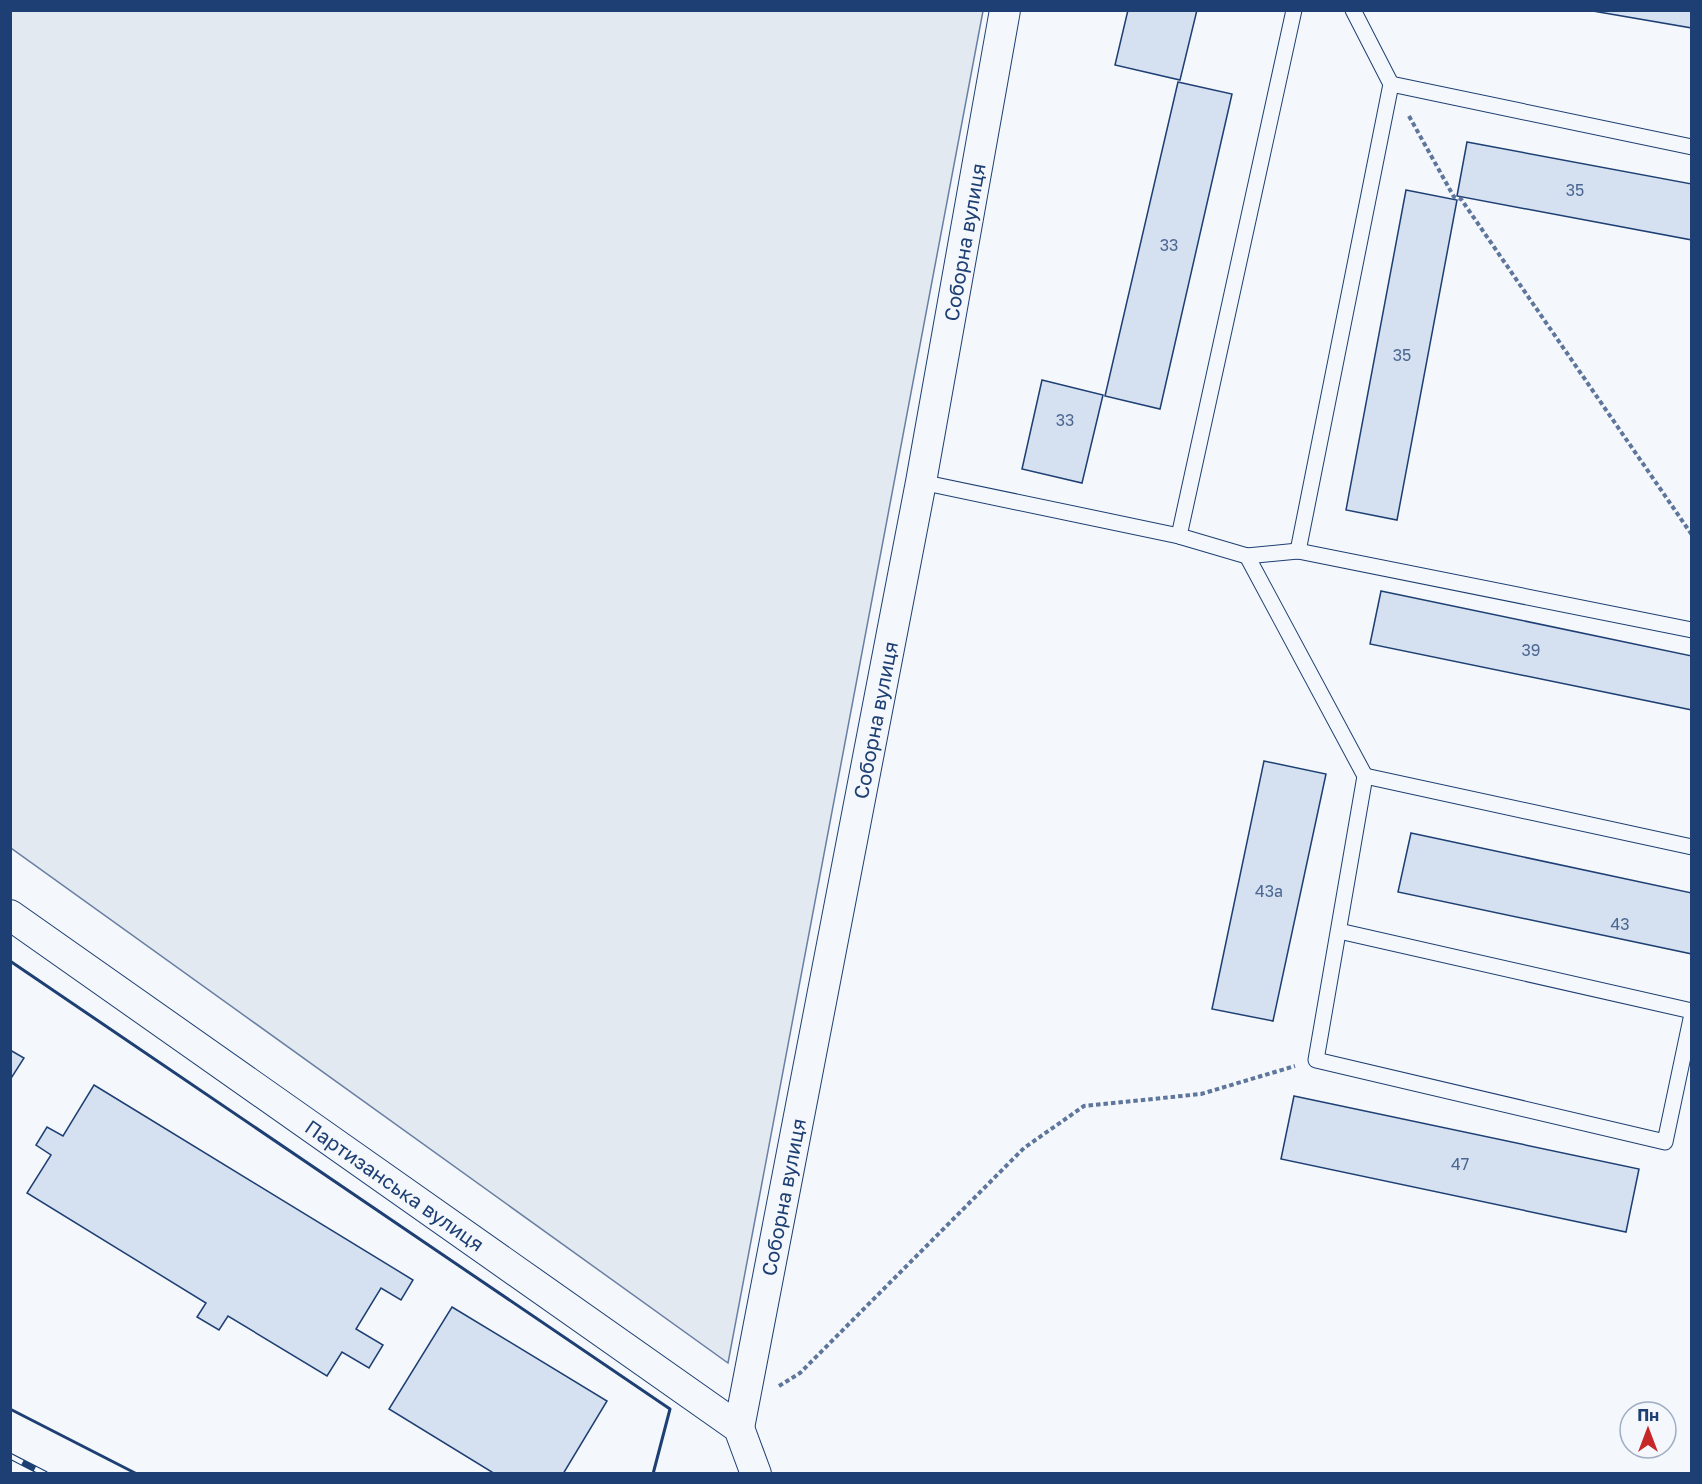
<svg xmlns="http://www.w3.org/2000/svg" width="1702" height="1484" font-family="'Golos Text',sans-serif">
	<rect width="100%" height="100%" fill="#f4f7fb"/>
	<polygon fill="#e3e9f0" stroke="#687fa3" stroke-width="1.5" points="11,10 983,11 728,1363 11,848"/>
	<g fill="#d5e0f0" stroke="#1d3f73" stroke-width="1.5">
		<polygon points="1128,10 1197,10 1180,80 1115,65"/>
		<polygon points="1587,10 1692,10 1692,28"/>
		<polygon points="1178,82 1232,94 1160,409 1105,396"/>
		<polygon points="1467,142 1692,184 1692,240 1457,196"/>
		<polygon points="1406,190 1457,200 1397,520 1346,510"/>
		<polygon points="1042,380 1103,395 1082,483 1022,469"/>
		<polygon points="1381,591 1692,656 1692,710 1370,644"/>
		<polygon points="1264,761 1326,774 1273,1021 1212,1009"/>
		<polygon points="1411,833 1692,893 1692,954 1398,892"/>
		<polygon points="10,1050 24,1058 10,1080"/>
		<polygon points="94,1085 413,1280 401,1300 381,1288 356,1329 383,1345 369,1368 342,1352 327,1376 228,1316 219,1330 197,1317 206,1303 27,1193 51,1155 36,1145 47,1127 63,1136"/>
		<polygon points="1294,1096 1639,1169 1626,1232 1281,1159"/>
		<polygon points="452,1307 607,1401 563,1474 495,1474 389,1409"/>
	</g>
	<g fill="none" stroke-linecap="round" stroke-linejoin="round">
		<g stroke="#1d3f73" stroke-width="17">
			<g id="service">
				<polyline points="1391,84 1692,147"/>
				<polyline points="921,482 1179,536 1247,556 1298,551 1692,630"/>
				<polyline points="1179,536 1294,10"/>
				<polyline points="1298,551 1391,84 1353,10"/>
				<polyline points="1247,556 1365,776 1316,1060 1665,1142 1692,1014"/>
				<polyline points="1365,776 1692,847"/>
				<polyline points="1339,931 1692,1011"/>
			</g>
		</g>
		<g stroke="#1d3f73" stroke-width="32">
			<g id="minor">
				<polyline points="10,915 739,1428 756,1474"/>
				<polyline points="739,1428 921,482 1005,10"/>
			</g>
		</g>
		<g stroke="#5e769c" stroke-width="4" stroke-dasharray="4.5 3" stroke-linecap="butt">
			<polyline points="1409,116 1454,197 1461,199 1692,535"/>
			<polyline points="779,1386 800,1373 1024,1148 1084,1106 1201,1094 1295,1066"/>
		</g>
		<use href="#service" stroke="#f4f7fb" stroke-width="15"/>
		<use href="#minor" stroke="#f4f7fb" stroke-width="30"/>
		<g stroke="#1d3f73" stroke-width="7">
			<polyline id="rail" points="10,1456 45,1474"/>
		</g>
		<use href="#rail" stroke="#f4f7fb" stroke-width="4.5" stroke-dasharray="14" stroke-linecap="butt"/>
		<g stroke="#1d3f73" stroke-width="3">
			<polyline points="10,961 670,1409 653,1474"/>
			<polyline points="10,1409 137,1474"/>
		</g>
	</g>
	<g text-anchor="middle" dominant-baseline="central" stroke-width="4.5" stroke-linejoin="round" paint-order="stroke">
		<g font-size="16" fill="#4b6792">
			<text x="1575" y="190">35</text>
			<text x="1169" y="245">33</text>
			<text x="1402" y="355">35</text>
			<text x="1065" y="420">33</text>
			<text x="1531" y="650">39</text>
			<text x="1269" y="891">43а</text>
			<text x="1620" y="924">43</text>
			<text x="1460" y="1164">47</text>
		</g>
		<g font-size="20" fill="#1d3f73" stroke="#f4f7fb">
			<text transform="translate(964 242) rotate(-80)">Соборна вулиця</text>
			<text transform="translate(875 720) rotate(-79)">Соборна вулиця</text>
			<text transform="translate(395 1185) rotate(35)">Партизанська вулиця</text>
			<text transform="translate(783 1197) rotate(-79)">Соборна вулиця</text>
		</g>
	</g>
	<rect width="1702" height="1484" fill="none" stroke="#1d3f73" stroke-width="24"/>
	<g transform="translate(1648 1430)"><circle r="28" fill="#f4f7fb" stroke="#9eadc5" stroke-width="1.5"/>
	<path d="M0-4.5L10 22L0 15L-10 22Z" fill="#c62828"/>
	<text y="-9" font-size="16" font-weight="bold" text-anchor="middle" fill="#1d3f73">Пн</text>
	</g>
</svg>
